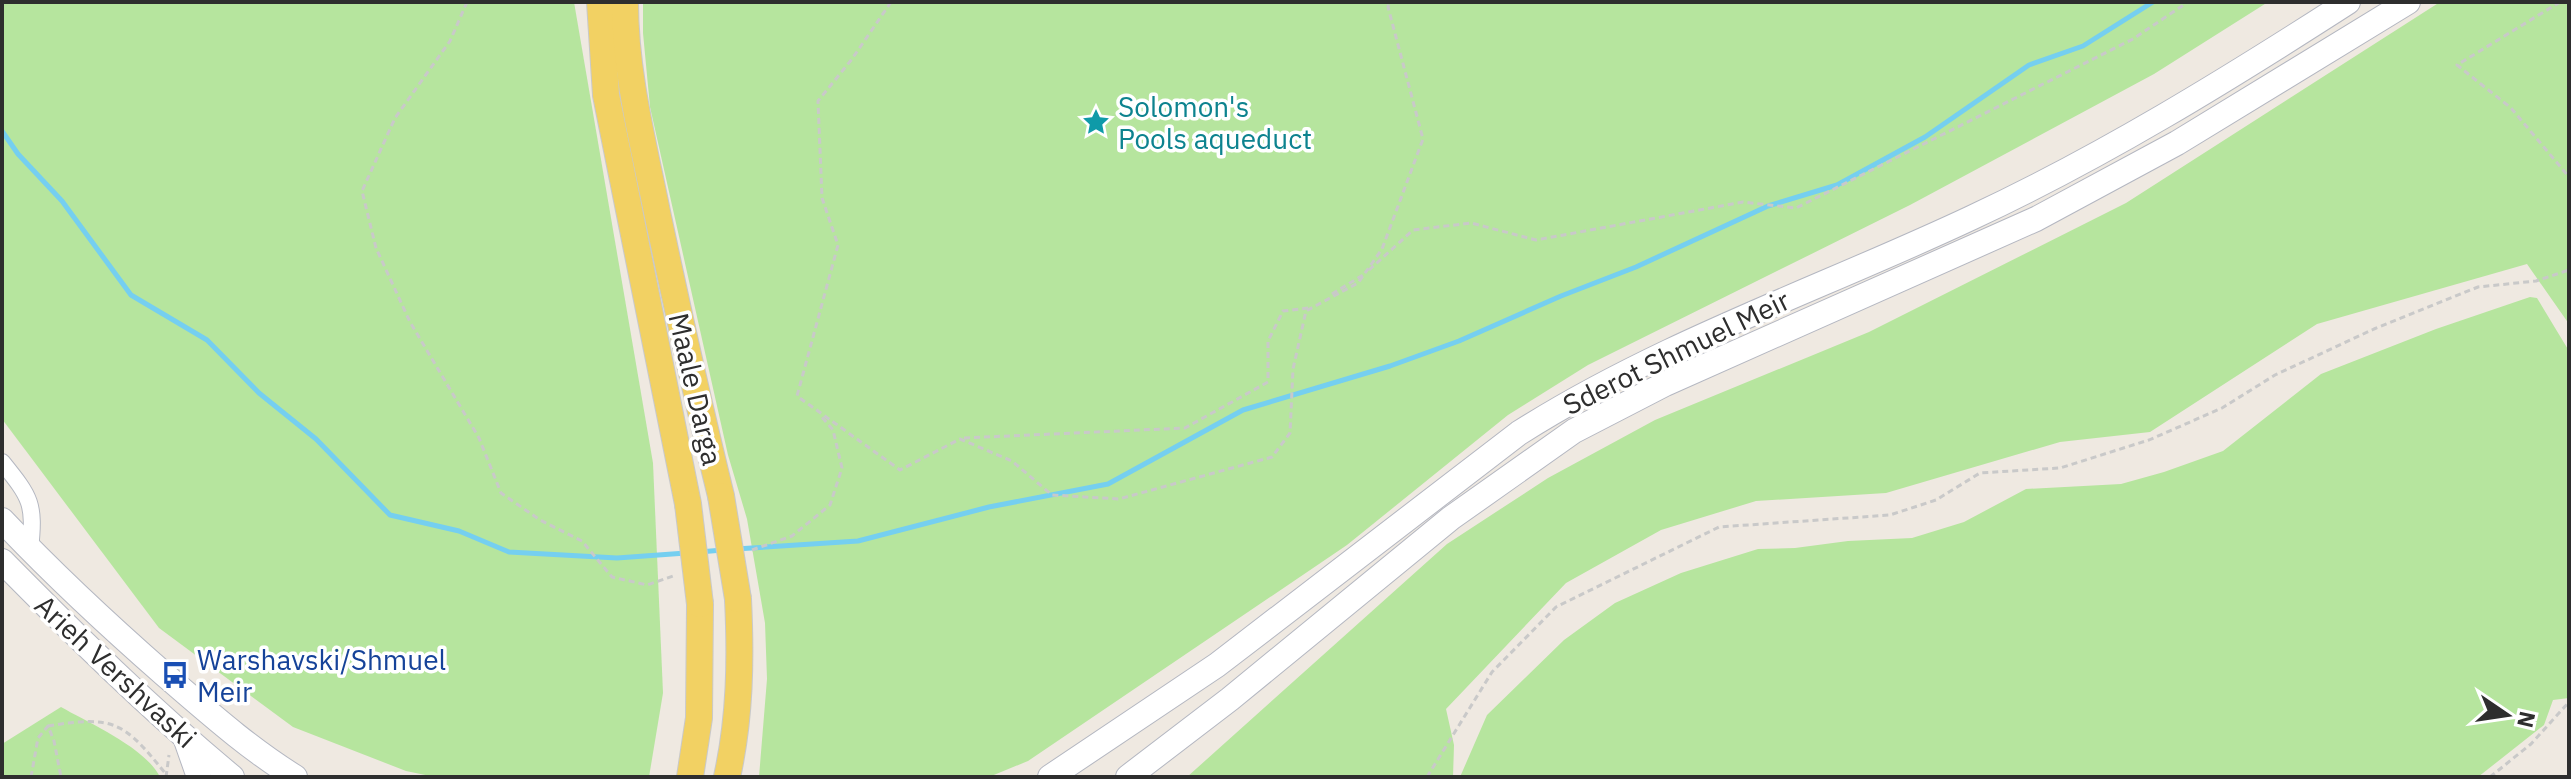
<svg xmlns="http://www.w3.org/2000/svg" width="2571" height="779" font-family="'IBM Plex Sans',sans-serif">
	<rect width="100%" height="100%" fill="#efe9e1"/>
	<g fill="#b6e59e">
		<polygon points="2,2 574,2 653,463 663,693 649,777 435,777 406,771 293,727 159,628 2,419"/>
		<polygon points="643,2 2268,2 2154,74 1910,205 1588,365 1508,415 1347,545 1028,761 989,777 759,777 767,679 765,623 747,519 728,455 650,107 643,33"/>
		<polygon points="2440,2 2569,2 2569,324 2527,264 2317,324 2150,432 2060,442 1886,493 1756,501 1661,530 1566,583 1446,709 1454,745 1453,777 1187,777 1447,544 1548,478 1655,420 1869,332 2126,203"/>
		<polygon points="2530,297 2537,298 2569,351 2569,698 2553,700 2544,725 2478,777 1460,777 1487,715 1564,640 1615,603 1681,573 1758,549 1795,548 1848,541 1912,538 1964,522 2026,489 2121,484 2164,472 2223,451 2321,374 2436,329"/>
		<path d="M61,707C89,723 146,748 160,777H2V744Z"/>
	</g>
	<g fill="none" stroke-linecap="round" stroke-linejoin="round">
		<g stroke="#75cff0" stroke-width="5">
			<polyline points="2,131 18,154 62,201 131,295 207,340 259,393 316,439 390,515 459,531 509,552 617,558 686,553"/>
			<polyline points="736,549 858,541 989,507 1108,484 1243,410 1390,366 1459,341 1561,296 1636,267 1768,206 1837,185 1925,137 2029,65 2083,46 2153,2"/>
			<polyline points="700,552 722,550"/>
		</g>
		<g stroke="#b4b7c1" stroke-width="18">
			<path id="street" d="M2,462C31,498 35,503 30,550"/>
		</g>
		<g stroke="#b4b7c1" stroke-width="26">
			<g id="secondary">
				<path d="M2,520C54,575 109,626 165,675C207,711 248,748 295,777"/>
				<path d="M2,561C76,636 151,710 232,777"/>
				<polyline points="186,740 199,777"/>
				<path d="M1050,777L1217,665L1519,433C1661,343 1820,289 1971,218C2102,157 2227,80 2348,2"/>
				<polyline points="1128,777 1230,699 1451,518 1574,431 1665,384 2036,219 2177,143 2408,2"/>
			</g>
		</g>
		<g stroke="#c9c9c9" stroke-width="28">
			<g id="primary">
				<polyline points="600,2 606,95 688,504"/>
				<path d="M625,2C625,73 643,142 657,212C677,307 698,402 721,496"/>
				<polyline points="690,777 699,718 700,604"/>
				<path d="M727,777C740,718 741,660 738,599"/>
			</g>
		</g>
		<g stroke="#c9c9c9" stroke-width="3" stroke-dasharray="6 4" stroke-linecap="butt">
			<polyline points="467,2 450,41 395,118 362,191 376,248 410,322 479,438 501,493 540,520 582,541 612,577 647,585 673,576"/>
			<polyline points="891,2 852,59 818,101 822,198 838,245 797,396 900,470 960,439 1012,461 1052,495 1119,499 1272,457 1290,433 1293,369 1306,311 1358,283 1382,249 1423,139 1388,7 1389,2"/>
			<polyline points="2560,2 2457,65 2511,108 2569,177"/>
			<polyline points="1369,270 1413,230 1471,223 1536,240 1743,202 1796,208 2133,39 2188,2"/>
			<polyline points="1332,294 1363,275"/>
			<polyline points="964,438 1185,428 1268,382 1268,341 1283,311 1309,308"/>
			<polyline points="752,550 792,536 830,505 842,468 833,430 821,416"/>
			<path d="M48,726C114,715 124,722 165,773"/>
			<polyline points="31,777 38,738 48,726 54,741 61,777"/>
			<polyline points="166,777 169,755"/>
			<polyline points="1427,777 1492,672 1556,607 1719,527 1890,515 1936,500 1980,473 2060,468 2149,440 2222,408 2275,375 2374,329 2478,287 2536,281 2569,270"/>
			<polyline points="2490,777 2531,744 2569,702"/>
		</g>
		<use href="#street" stroke="#fff" stroke-width="16"/>
		<use href="#secondary" stroke="#fff" stroke-width="24"/>
		<use href="#primary" stroke="#f2d163" stroke-width="26"/>
		<g stroke="#c9c9c9" stroke-width="28" stroke-linecap="butt">
			<g id="primary-bridge">
				<polyline points="721,496 738,599"/>
				<polyline points="688,504 700,604"/>
			</g>
		</g>
		<use href="#primary-bridge" stroke="#f2d163" stroke-width="26"/>
	</g>
	<defs>
		<g id="sight-bare" transform="scale(2.16)"><path d="M0-6L1.8-2.2L6-1.7L2.9 1.2L3.7 5.4L0 3.3L-3.7 5.4L-2.9 1.2L-6-1.7L-1.8-2.2Z" fill="#0f9aa8" stroke="#fff" stroke-width="2.5" paint-order="stroke"/></g>
		<g id="bus-bare" transform="scale(2.16)"><path d="M-5-6H5V4H4V6H2V4H-2V6H-4V4H-5ZM-3.5-4V0h7V-4ZM-3.5 1.2v1.5H-2V1.2ZM2 1.2v1.5H3.5V1.2Z" fill="#1a4fb4" stroke="#fff" stroke-width="2.5" paint-order="stroke"/></g>
	</defs>
	<g fill-rule="evenodd">
		<use href="#sight-bare" x="1096" y="122"/>
		<use href="#bus-bare" x="175" y="675"/>
	</g>
	<g text-anchor="middle" dominant-baseline="central" stroke-width="7" stroke-linejoin="round" paint-order="stroke">
		<g font-size="28" fill="#0d838f" stroke="#fff" text-anchor="start">
			<text x="1118" y="106">Solomon's<tspan x="1118" dy="32">Pools aqueduct</tspan></text>
		</g>
		<g font-size="28" fill="#2e2e2e" stroke="#fff">
			<text transform="translate(1676 352) rotate(-26)">Sderot Shmuel Meir</text>
			<text transform="translate(696 389) rotate(77)">Maale Darga</text>
			<text transform="translate(116 671) rotate(43)">Arieh Vershvaski</text>
		</g>
		<g font-size="28" fill="#164399" stroke="#fff" text-anchor="start">
			<text x="197" y="659">Warshavski/Shmuel<tspan x="197" dy="32">Meir</tspan></text>
		</g>
	</g>
	<rect width="2571" height="779" fill="none" stroke="#2e2e2e" stroke-width="8"/>
	<g transform="translate(2507 715) rotate(103)" stroke="#ffffff" stroke-width="6" paint-order="stroke">
	<path d="M0-6L14 30L0 20L-14 30Z" fill="#2e2e2e"/>
	<text y="-12" font-size="22" font-weight="bold" text-anchor="middle" fill="#2e2e2e">N</text>
	</g>
</svg>
